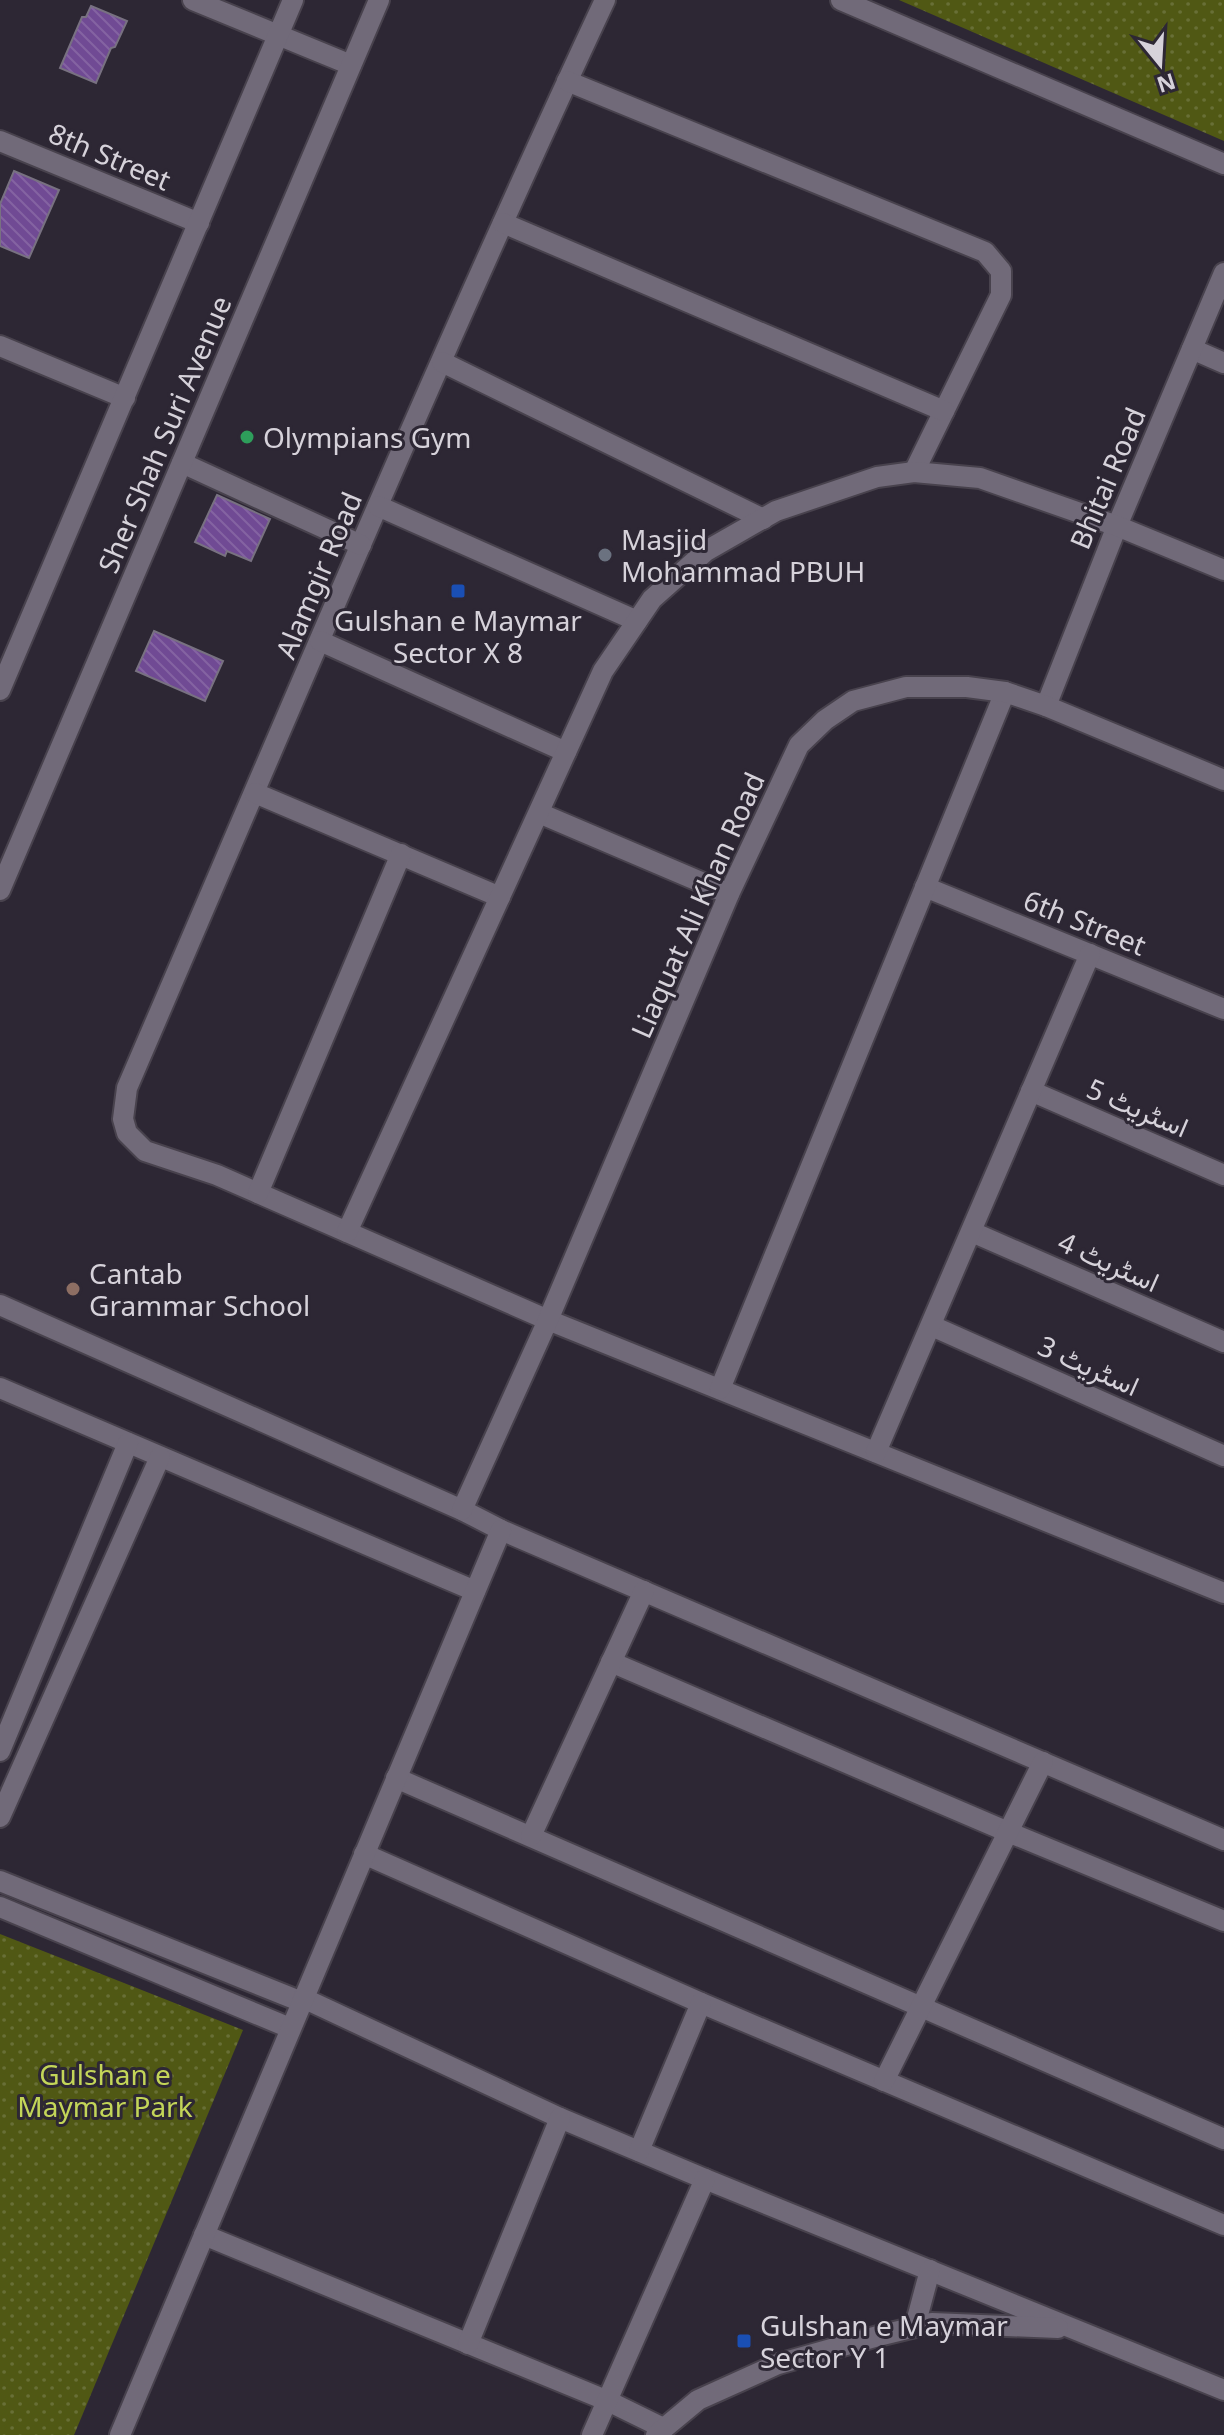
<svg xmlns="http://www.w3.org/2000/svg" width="1224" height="2435" font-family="'Noto Sans',Vazirmatn,sans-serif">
	<defs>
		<pattern id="park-dots" width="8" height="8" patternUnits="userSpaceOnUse" patternTransform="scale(2)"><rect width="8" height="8" fill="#505814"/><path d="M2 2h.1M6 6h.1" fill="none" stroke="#686f36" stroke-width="1.8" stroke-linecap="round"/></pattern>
		<pattern id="building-back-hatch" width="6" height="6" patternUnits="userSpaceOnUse" patternTransform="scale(2)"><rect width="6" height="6" fill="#704a94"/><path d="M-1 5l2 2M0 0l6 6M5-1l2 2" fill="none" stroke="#8463a2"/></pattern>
	</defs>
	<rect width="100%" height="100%" fill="#2d2734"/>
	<g fill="url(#park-dots)">
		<polygon points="899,0 1224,0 1224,141"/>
		<polygon points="0,1934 243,2030 74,2435 0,2435"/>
	</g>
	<g fill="url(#building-back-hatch)" stroke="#787181" stroke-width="2">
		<polygon points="91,6 127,21 115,47 111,48 96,83 60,68 82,17 86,17"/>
		<polygon points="14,171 59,190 29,258 0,246 0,204"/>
		<polygon points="217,495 270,519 251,561 227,551 225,556 195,542"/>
		<polygon points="154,631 223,661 205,701 136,671"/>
	</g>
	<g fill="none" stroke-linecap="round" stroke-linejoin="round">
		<g stroke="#48424d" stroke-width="24">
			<g id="minor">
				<polyline points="193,0 351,65"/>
				<path d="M605,0C437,359 284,724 127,1088L123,1119L127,1133L145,1151L217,1175L548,1320L1224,1593"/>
				<polyline points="841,0 1224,164"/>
				<polyline points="567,81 985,252 1001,271 1001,295 914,472"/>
				<polyline points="0,141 199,223"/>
				<polyline points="503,223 944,411"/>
				<polyline points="0,346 125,398"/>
				<polyline points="1192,349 1224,363"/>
				<polyline points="442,362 763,519"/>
				<polyline points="182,463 361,545"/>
				<polyline points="378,506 637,621"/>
				<polyline points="320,641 566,752"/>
				<polyline points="0,690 293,0"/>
				<polyline points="1046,706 1117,526 1224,273"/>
				<polyline points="255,793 500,897"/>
				<polyline points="539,813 729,894"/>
				<polyline points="925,887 1224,1009"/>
				<polyline points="0,890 379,0"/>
				<polyline points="1031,1091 1224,1175"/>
				<polyline points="258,1193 401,854"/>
				<polyline points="347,1232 603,671 652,599 706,551 776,511 877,477 914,472 980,478 1117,526 1224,570"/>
				<polyline points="972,1232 1224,1342"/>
				<polyline points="0,1305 462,1510 501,1530 1224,1840"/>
				<polyline points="932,1326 1224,1456"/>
				<polyline points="0,1388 475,1591"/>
				<polyline points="720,1389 1005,692"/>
				<polyline points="876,1452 1090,954"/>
				<polyline points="462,1510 548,1320 729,894 799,745 825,720 853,701 906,687 967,687 1005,692 1046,706 1224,780"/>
				<polyline points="611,1662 1008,1832 1224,1921"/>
				<polyline points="0,1751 128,1443"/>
				<polyline points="396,1778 1224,2139"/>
				<polyline points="0,1817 160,1457"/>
				<polyline points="531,1836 644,1591"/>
				<polyline points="364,1854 701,2003 1224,2225"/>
				<polyline points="0,1881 302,2002"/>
				<polyline points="0,1907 290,2028"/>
				<polyline points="303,1998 560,2118 705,2179 1224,2390"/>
				<polyline points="884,2081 1043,1762"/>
				<polyline points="639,2151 701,2003"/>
				<polyline points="204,2235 608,2401 663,2428"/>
				<polyline points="915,2326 930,2270"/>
				<polyline points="468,2344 560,2118"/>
				<polyline points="120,2435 501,1530"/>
				<polyline points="592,2435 705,2179"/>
				<polyline points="656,2435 698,2400 778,2364 878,2336 932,2323 1058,2328"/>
			</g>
		</g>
		<use href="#minor" stroke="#716a79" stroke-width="20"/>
	</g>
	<circle fill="#2e9e5b" stroke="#2d2734" stroke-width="3" cx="247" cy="437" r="8"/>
	<circle fill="#6b7280" stroke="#2d2734" stroke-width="3" cx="605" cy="555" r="8"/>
	<g fill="#1a4fb4" stroke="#2d2734" stroke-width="3">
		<rect x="450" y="583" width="16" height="16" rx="4"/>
		<rect x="736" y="2333" width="16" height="16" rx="4"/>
	</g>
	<circle fill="#8d6e63" stroke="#2d2734" stroke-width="3" cx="73" cy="1289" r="8"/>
	<g text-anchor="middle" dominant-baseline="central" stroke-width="6" stroke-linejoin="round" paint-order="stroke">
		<g font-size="28" fill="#d6d2da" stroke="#2d2734">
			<text transform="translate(110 156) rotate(23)">8th Street</text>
			<text transform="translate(164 434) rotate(-67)">Sher Shah Suri Avenue</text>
			<text transform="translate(1107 478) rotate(-67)">Bhitai Road</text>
			<text transform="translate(318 575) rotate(-67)">Alamgir Road</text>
			<text transform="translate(697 905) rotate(-66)">Liaquat Ali Khan Road</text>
			<text transform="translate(1085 922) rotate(22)">6th Street</text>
			<text transform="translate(1138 1107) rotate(23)">اسٹریٹ 5</text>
			<text transform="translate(1109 1261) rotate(24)">اسٹریٹ 4</text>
			<text transform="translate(1089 1365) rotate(24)">اسٹریٹ 3</text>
		</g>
		<g font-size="28" fill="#d6d2da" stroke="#2d2734" text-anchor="start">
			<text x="263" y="437">Olympians Gym</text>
			<text x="621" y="539">Masjid<tspan x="621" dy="32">Mohammad PBUH</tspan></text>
			<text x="458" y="620" text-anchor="middle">Gulshan e Maymar<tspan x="458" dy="32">Sector X 8</tspan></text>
			<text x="89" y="1273">Cantab<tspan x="89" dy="32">Grammar School</tspan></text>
			<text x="760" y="2325">Gulshan e Maymar<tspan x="760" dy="32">Sector Y 1</tspan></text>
		</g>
		<g font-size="28" fill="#c3d558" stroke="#2d2734">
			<text x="105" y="2074">Gulshan e<tspan x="105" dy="32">Maymar Park</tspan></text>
		</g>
	</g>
	<g transform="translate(1160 64) rotate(162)" stroke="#2d2734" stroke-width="6" paint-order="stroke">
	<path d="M0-6L14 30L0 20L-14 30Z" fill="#d6d2da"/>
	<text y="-12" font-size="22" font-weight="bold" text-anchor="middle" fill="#d6d2da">N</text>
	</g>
</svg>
